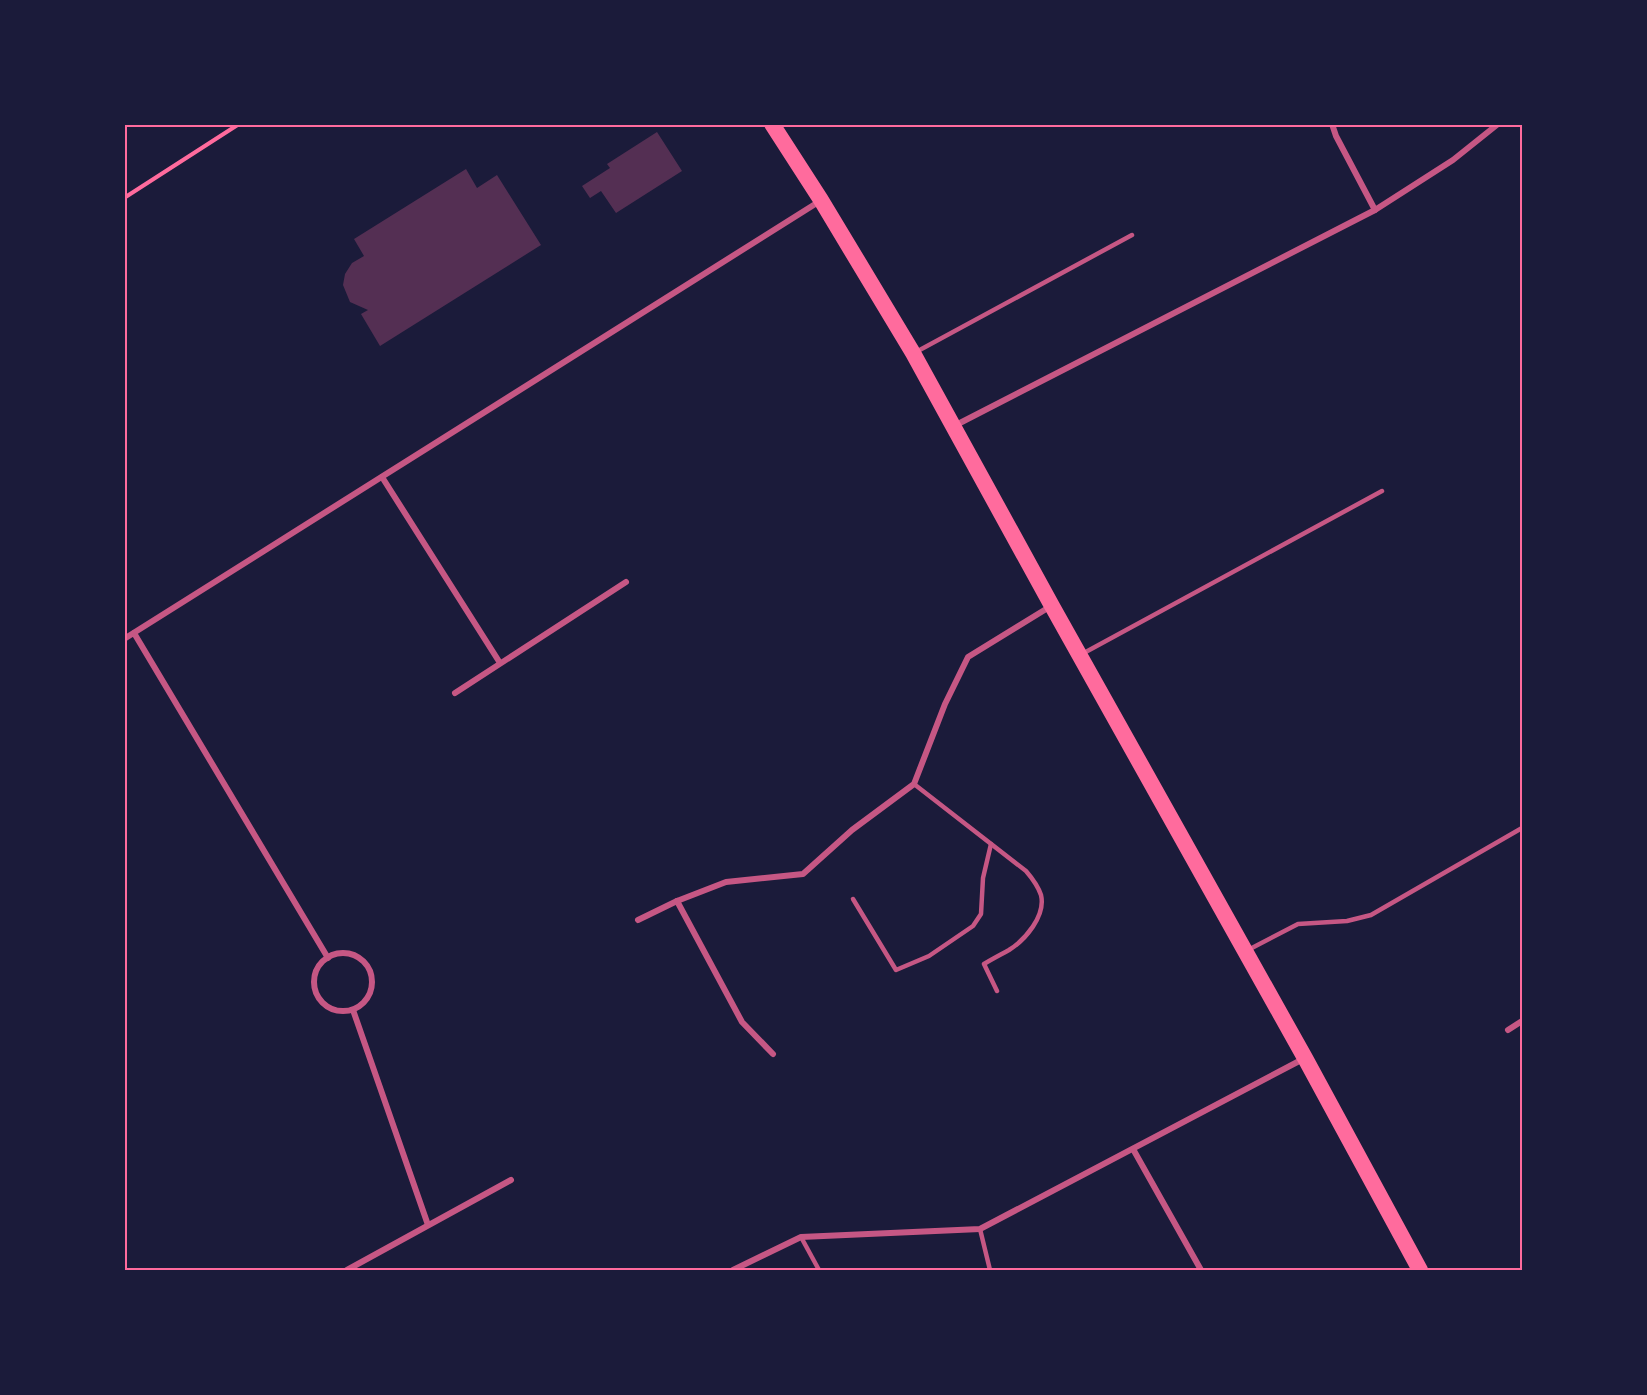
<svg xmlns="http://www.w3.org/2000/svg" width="1647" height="1395" font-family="Karla,sans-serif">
	<rect width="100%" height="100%" fill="#1b1b3a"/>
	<g fill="#542f53">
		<polygon points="657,132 682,171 616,213 601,191 590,198 582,186 610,168 607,164"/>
		<polygon points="466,169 477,188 497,175 541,245 380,346 361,314 368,310 350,302 343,285 345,274 352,263 364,256 354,239"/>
	</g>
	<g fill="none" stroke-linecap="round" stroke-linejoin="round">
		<polyline stroke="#ff6b9d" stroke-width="4" points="124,198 239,124"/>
		<g stroke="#c65784" stroke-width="4.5">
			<polyline points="916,352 1132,235"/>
			<polyline points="1082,654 1382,491"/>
			<path d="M914,784L1026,871C1032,878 1038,886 1041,895C1046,916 1025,940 1009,950C1000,955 992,959 984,964L997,991"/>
			<polyline points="853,899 896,970 929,956 973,926 981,914 983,878 991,844"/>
			<polyline points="1248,950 1298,924 1347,921 1371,915 1522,828"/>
			<polyline points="980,1229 990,1270"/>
			<polyline points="801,1237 819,1270"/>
		</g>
		<g stroke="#c65784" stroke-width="6">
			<polyline points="1332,124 1336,136 1375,210"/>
			<polyline points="956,425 1375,210 1453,160 1498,124"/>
			<polyline points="382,477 500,663"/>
			<polyline points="134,633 328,958"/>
			<polyline points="124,639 820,201"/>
			<polyline points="455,693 626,582"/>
			<polyline points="677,901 742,1022 773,1054"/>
			<polyline points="638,920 677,901 726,882 803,874 852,830 914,784 945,704 968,657 1051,606"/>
			<circle cx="343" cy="982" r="29"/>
			<polyline points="353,1010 428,1225"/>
			<polyline points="1508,1030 1522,1021"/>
			<polyline points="1133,1149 1201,1270"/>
			<polyline points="347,1270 511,1180"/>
			<polyline points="733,1270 801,1237 980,1229 1305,1058"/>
		</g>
		<polyline stroke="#ff6b9d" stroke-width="16" points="772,124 821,200 913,353 1052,606 1305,1058 1420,1270"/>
	</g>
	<rect width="1647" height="1395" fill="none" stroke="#1b1b3a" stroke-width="252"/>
	<rect x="126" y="126" width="1395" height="1143" fill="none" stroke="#ff6b9d" stroke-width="2"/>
</svg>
